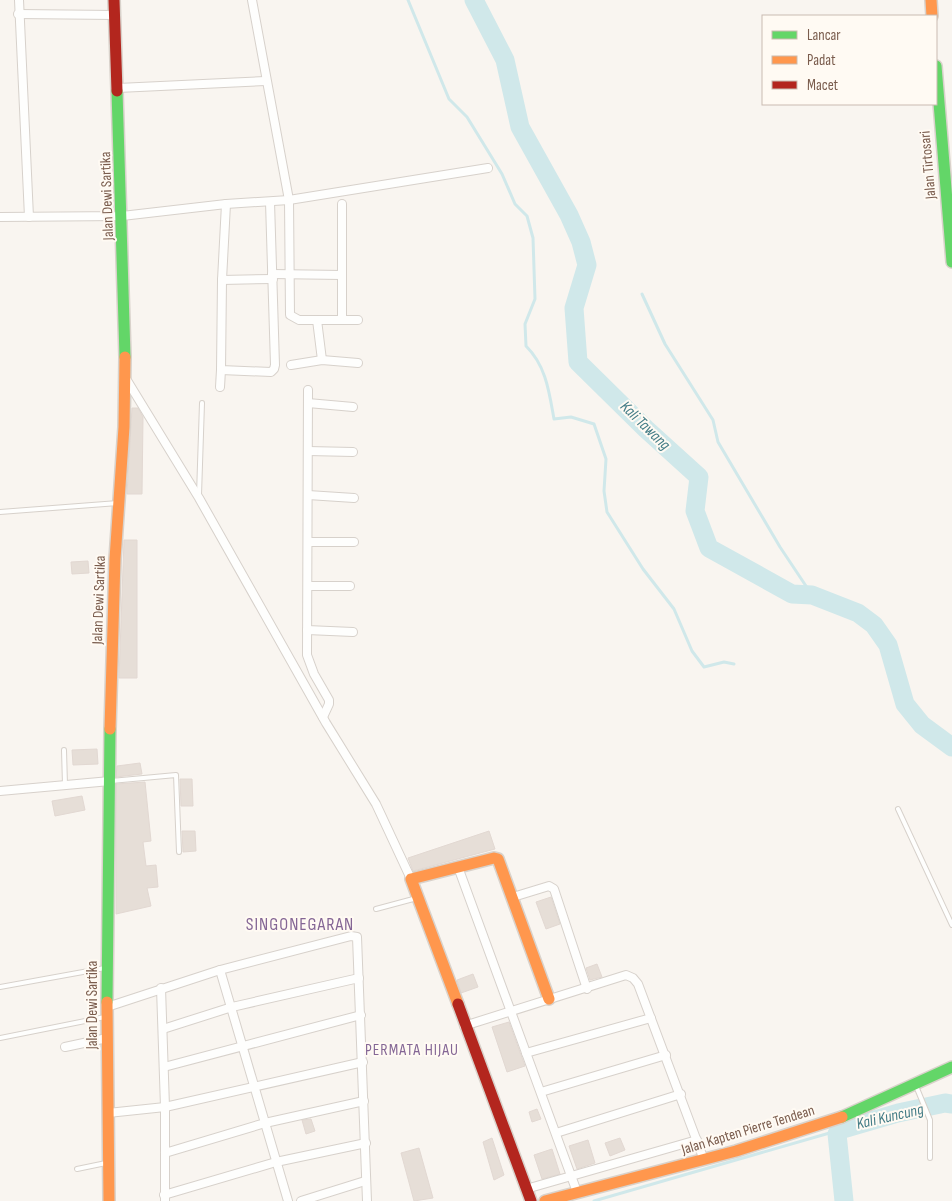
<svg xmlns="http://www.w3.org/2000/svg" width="952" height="1201" font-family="'Sofia Sans Condensed',sans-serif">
	<rect width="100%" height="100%" fill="#f9f5f0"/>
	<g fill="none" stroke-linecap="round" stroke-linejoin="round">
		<g stroke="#d0e8ea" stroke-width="3">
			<path d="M408,0L449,99L467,117L502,174L515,204L527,216L533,238L535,299L525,324L526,346C546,366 549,391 554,419L571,417L594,424L606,459L604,491L607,512L643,569L674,609L692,651L704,667L724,662L734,664"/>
			<polyline points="642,294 665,344 713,420 718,442 780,547 812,595"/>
			<polyline points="594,1201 840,1130"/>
		</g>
		<g stroke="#d0e8ea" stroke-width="19">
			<polyline points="474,0 505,60 520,127 569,215 581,242 587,265 574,308 578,362 646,429 699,477 695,511 709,548 792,594 812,595 858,613 874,625 888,645 905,704 922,725 952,747"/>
			<polyline points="844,1201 837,1134 840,1130 898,1113 945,1103 952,1104"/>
		</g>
	</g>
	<g fill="#e6ded7" stroke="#e2d8d2">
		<polygon points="132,408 138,408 143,417 142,494 127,494"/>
		<polygon points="124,540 137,540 137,678 119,678"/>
		<polygon points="88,561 89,573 72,574 71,562"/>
		<polygon points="97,749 98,764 73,765 72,750"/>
		<polygon points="140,763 142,774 116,777 117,766"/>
		<polygon points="180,779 192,779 193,806 181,806"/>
		<polygon points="145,782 151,841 143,842 146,866 156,865 158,887 147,888 151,906 116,914 116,784"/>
		<polygon points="82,796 85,810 55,816 52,801"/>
		<polygon points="182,831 195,831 196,851 183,852"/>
		<polygon points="489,831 495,849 413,871 410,863 408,858"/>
		<polygon points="551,897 560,924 546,929 536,902"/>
		<polygon points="597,964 602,977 590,980 586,968"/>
		<polygon points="473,974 478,987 461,993 457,980"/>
		<polygon points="509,1022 525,1066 507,1072 492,1027"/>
		<polygon points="537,1109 541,1119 532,1122 529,1112"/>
		<polygon points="311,1119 315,1131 306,1134 302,1120"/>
		<polygon points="492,1138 504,1175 494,1180 483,1142"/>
		<polygon points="620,1138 625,1150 610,1156 605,1143"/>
		<polygon points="588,1140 595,1163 577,1169 569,1146"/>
		<polygon points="419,1148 433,1198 414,1201 401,1153"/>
		<polygon points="552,1149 560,1174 542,1179 534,1155"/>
	</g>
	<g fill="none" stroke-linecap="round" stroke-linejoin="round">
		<g stroke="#d7d1cb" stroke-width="6">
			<g id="lane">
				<polyline points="199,495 202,403"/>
				<polyline points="0,512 118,503"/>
				<polyline points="64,750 65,785"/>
				<polyline points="111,781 176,775 179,852"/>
				<polyline points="898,809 952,925"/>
				<polyline points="376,909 417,898"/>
				<polyline points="0,987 105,968"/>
				<polyline points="0,1038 105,1017"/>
				<polyline points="916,1086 930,1120 930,1158"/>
				<polyline points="77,1169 106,1163"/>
			</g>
		</g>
		<g stroke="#d7d1cb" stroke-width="10">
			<g id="street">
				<polyline points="19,0 29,217"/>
				<polyline points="252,0 289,200 290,315 299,320 358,320"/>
				<polyline points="18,14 115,15"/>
				<polyline points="118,88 265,81"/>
				<polyline points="226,204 222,280 221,370 271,372 274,369 275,365 270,202"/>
				<polyline points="0,217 122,216 226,204 289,200 488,168"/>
				<polyline points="272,274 342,275"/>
				<polyline points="222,280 273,279"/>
				<polyline points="317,320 322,360"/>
				<polyline points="342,320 342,204"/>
				<polyline points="291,365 322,360 358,363"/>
				<polyline points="125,377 199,498 326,723 376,804 411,879"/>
				<polyline points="220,387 221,370"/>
				<polyline points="308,390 307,655 314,674 329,700 329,704 323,717"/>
				<polyline points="308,403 353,407"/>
				<polyline points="308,451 353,452"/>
				<polyline points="308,495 354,498"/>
				<polyline points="308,542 354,542"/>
				<polyline points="308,586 350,586"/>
				<polyline points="307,630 353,632"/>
				<polyline points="0,791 110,781"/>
				<polyline points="458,867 577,1192"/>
				<polyline points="513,897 549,886 554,889 587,989"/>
				<polyline points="220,970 288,1201"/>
				<polyline points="161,988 165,1107 165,1201"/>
				<polyline points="107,1007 220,970 351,936 357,937 367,1201"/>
				<polyline points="464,1026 626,975 633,978 638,984 704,1160"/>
				<polyline points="163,1029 232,1007 359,978"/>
				<polyline points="65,1047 107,1038"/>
				<polyline points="526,1053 651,1018"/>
				<polyline points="164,1067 361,1015"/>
				<polyline points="541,1092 666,1055"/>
				<polyline points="108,1113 165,1107 363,1062"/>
				<polyline points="556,1133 681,1094"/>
				<polyline points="165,1153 265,1123 364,1101"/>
				<polyline points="526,1189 697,1140"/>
				<polyline points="164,1195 276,1162 366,1143"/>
				<polyline points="301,1201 365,1181"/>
			</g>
		</g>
		<g stroke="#d9d2cb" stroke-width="14">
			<g id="fast">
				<polyline points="936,66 952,262"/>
				<polyline points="117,91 125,357"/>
				<polyline points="107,1002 110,729"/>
				<polyline points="842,1117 952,1067"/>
			</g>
		</g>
		<g stroke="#d9d2cb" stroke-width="14">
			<g id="slow">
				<polyline points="931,0 932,16"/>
				<polyline points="110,729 115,559 124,427 125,357"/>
				<polyline points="107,1002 109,1201"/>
				<polyline points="458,1004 411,879 494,858 498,859 549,999"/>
				<polyline points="545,1201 736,1151 842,1117"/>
			</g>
		</g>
		<g stroke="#d9d2cb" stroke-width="14">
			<g id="jam">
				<polyline points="114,0 117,91"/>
				<polyline points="458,1004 531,1201"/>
			</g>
		</g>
		<use href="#lane" stroke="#fefefd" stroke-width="4"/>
		<use href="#street" stroke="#fefefd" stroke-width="8"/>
		<use href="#fast" stroke="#63d668" stroke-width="11"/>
		<use href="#slow" stroke="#ff974d" stroke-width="11"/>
		<use href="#jam" stroke="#b3261e" stroke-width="11"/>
	</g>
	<g text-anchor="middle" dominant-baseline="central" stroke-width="4" stroke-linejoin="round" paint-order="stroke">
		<g font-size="15" fill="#7a5c4d" stroke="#fffaf3">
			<text transform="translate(928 165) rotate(-95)">Jalan Tirtosari</text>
			<text transform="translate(107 196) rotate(-92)">Jalan Dewi Sartika</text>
			<text transform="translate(99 600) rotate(-88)">Jalan Dewi Sartika</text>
			<text transform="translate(92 1005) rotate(-90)">Jalan Dewi Sartika</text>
			<text transform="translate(748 1130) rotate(-17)">Jalan Kapten Pierre Tendean</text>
		</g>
		<g font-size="16" font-style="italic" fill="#437c86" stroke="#fffaf3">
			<text transform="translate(645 426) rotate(44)">Kali Tawang</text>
			<text transform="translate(890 1117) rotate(-13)">Kali Kuncung</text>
		</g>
		<g font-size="16" letter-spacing="1" fill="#846695" stroke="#fffaf3">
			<text x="412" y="1050">PERMATA HIJAU</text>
		</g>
		<g font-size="18" letter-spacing="1" fill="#846695" stroke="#fffaf3">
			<text x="300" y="924">SINGONEGARAN</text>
		</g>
	</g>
	<rect x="762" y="15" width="175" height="90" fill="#fffaf3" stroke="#cabbb1"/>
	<rect x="772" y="31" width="25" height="8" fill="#63d668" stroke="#cabbb1"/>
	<text x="807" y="40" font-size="15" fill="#7a5c4d">Lancar</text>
	<rect x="772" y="56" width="25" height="8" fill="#ff974d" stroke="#cabbb1"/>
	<text x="807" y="65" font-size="15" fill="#7a5c4d">Padat</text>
	<rect x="772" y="81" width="25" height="8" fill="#b3261e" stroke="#cabbb1"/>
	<text x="807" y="90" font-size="15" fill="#7a5c4d">Macet</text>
</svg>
